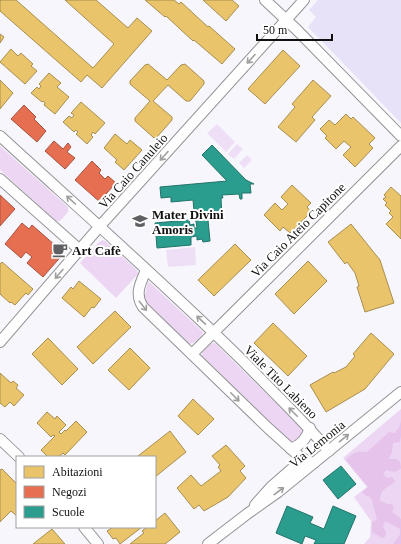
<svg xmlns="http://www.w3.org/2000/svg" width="401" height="544" font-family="'Times New Roman',serif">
	<rect width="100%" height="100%" fill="#f7f6fc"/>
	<polygon fill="#e8e2f9" points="318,0 401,0 401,123 308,27 316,17 309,10"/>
	<g fill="#edd6f3">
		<polygon points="0,146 68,207 68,212 60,221 56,221 0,170"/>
		<polygon points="103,240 105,241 137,270 138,274 116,298 80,263 99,242"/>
		<path d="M148,281L203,332C202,337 194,344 189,344L144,300Z"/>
		<polygon points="213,343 215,343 304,431 305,433 294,444 292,443 202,356 202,352 210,344"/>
		<polygon points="401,409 401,544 364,544 370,537 371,521 354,497 367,487 343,458"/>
	</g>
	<path fill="#e5c3ea" d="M401,421V435L400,442L393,443L392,452L389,459H397L400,462L401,468C396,473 392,472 386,470L383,474L387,478L392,477L395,481C387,490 381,486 380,501L388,504H392L394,508L392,512L401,519V544H393L400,535V529L385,521L383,526L386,533L385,537L382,538L372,532V522L377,519L372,501L370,497L365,495L362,492L368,487L346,460C353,452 357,451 367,452L389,432L395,433L399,428Z"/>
	<g fill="#eedff6">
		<polygon points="217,124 235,142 226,152 207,133"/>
		<polygon points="237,144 243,149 234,159 228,154"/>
		<polygon points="247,155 252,160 244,168 239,163"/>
		<polygon points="195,247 196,265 168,267 166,250"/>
	</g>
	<g fill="#e9c46a" stroke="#a88e4f">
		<polygon points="1,0 16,0 93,68 114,44 65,0 96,0 128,28 137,18 152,31 102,88 87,75 81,82 0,11 0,1"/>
		<polygon points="145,0 174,0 179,4 181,2 208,27 209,26 235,49 222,64 194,40 193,41 166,16 165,17"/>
		<polygon points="203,0 232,0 239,6 226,21"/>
		<polygon points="0,34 4,37 0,43"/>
		<polygon points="11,49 18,56 21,53 33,64 31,66 37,71 25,84 0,62"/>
		<polygon points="283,50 300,66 265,104 248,89"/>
		<polygon points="148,64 167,80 181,65 185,64 204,81 204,84 190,101 186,101 168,85 153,101 172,117 172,120 157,137 154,138 135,121 135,118 150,101 130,84 130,81 145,65"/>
		<polygon points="49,73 61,83 57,87 69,97 55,114 44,105 45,103 43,101 42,102 31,93 37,87 39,89 41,86 39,84"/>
		<polygon points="0,80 13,93 0,109"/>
		<polygon points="313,80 331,96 312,117 315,120 296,142 278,127 295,107 292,104"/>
		<polygon points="81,102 105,123 95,134 93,132 91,135 93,137 87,144 76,134 78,132 76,130 74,132 63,122 69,116 72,118 74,115 71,113"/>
		<polygon points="346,114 351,119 353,117 375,138 369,144 373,148 355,167 343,155 351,147 344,141 336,149 325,138 327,136 320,129 329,120 335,125"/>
		<polygon points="115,134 127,144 130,140 142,150 124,170 115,162 117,160 104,148"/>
		<polygon points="292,185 311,203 307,207 311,212 290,233 283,227 280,231 264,215 275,203 282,210 288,204 281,197"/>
		<polygon points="391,187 401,196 401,239 386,224 393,217 389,213 391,211 385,205 387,203 383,199 386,197 384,195"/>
		<polygon points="351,224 380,260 394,303 365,312 357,287 359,286 355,273 347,262 345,264 328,242"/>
		<polygon points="235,244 251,260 214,296 198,280"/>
		<polygon points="308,261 327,281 294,314 275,294"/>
		<polygon points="2,262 33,289 28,295 26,293 15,305 11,302 10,303 0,294 0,264"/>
		<polygon points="79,281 101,299 94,308 92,307 84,317 62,298 71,287 73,289"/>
		<polygon points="115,311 131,327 93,364 77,347"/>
		<polygon points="273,323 307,356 288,376 254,343"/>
		<polygon points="371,333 394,354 365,389 326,412 310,385 333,372 334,373 346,367 355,356 353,354"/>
		<polygon points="48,338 78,369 62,385 32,354"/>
		<polygon points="130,348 150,368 129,390 108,370"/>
		<polygon points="0,373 11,383 13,381 18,385 16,388 24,395 14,406 10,402 5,407 0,403"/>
		<polygon points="193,399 214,419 198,435 178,416"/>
		<polygon points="47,412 55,419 57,416 66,425 59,432 61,434 65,430 66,431 76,421 87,432 65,455 63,453 59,457 48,457 41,450 55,436 53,435 51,437 37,423"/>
		<polygon points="170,431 186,452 155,477 155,457 139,457 138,456"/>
		<polygon points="226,445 245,466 240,471 246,478 228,497 204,511 199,505 194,509 177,488 191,475 201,486 221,471 218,467 220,465 212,456"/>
		<polygon points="2,469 17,484 17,516 11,511 0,522 0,470"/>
		<polygon points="165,513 180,532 165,544 130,544 144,533 142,531 147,527 155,527 155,521"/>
		<polygon points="113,527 142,527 120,544 116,538 113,539 107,531"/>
		<polygon points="52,529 65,544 33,544"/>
	</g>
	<g fill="#e76f51" stroke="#a6523e">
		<polygon points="24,105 36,117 34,119 46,131 37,142 11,119"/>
		<polygon points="54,141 63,149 68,143 71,147 67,152 75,158 65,169 45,151"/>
		<polygon points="92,161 101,170 99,173 105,179 108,176 116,183 105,195 107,196 101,203 75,180"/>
		<polygon points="0,195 15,209 0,226"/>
		<polygon points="22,223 29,229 32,225 64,253 43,277 27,263 32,257 26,252 21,258 5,244"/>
	</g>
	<g fill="#2a9d8f" stroke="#227369">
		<polygon points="212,145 246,180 254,184 250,184 251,193 242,193 242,199 240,199 239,194 222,195 223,198 221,198 222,219 208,220 210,241 203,242 202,239 197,240 197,236 191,237 191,245 157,248 155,223 189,220 190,225 194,224 194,228 197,228 196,221 195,221 193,200 171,202 171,197 161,198 160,187 227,181 202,155"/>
		<polygon points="341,466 356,484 338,499 323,480"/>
		<polygon points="287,506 313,517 310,523 324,529 333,506 356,516 344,544 314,544 316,540 305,536 302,544 276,533"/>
	</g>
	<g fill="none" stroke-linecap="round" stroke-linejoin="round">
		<g stroke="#949496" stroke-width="12">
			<g id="minor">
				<polyline points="265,0 296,29 401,136"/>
				<path d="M0,136C82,211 166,285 245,363C273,392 303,420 329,451"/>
				<polyline points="0,179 80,250"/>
				<path d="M146,270C141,282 134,294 143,307L268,428L299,456L307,461L314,463"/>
				<polyline points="0,342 100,226 304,0"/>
				<polyline points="192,354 401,146"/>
				<polyline points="0,439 19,457"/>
				<path d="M291,449C301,445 306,439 310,428"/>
				<polyline points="255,505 271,487 303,459"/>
				<polyline points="84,527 98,544"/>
				<polyline points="208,544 247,514 278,492 401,392"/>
			</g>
		</g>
		<use href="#minor" stroke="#fefeff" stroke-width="10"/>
	</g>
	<defs><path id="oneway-shaft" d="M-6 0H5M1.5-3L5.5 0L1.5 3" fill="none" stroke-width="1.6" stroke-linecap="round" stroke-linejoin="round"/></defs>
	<g stroke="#9f9f9f">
		<use href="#oneway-shaft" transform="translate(251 59) rotate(132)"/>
		<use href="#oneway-shaft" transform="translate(164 156) rotate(132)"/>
		<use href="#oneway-shaft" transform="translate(71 200) rotate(-138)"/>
		<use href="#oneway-shaft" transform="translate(59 274) rotate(131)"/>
		<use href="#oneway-shaft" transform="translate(143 306) rotate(52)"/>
		<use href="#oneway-shaft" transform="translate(201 320) rotate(-137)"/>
		<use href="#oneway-shaft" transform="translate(235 397) rotate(45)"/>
		<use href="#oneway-shaft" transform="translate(293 412) rotate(-135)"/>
		<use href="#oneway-shaft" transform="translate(344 438) rotate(-39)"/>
		<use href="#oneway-shaft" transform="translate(279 491) rotate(-37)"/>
	</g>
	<defs>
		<g id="school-bare" transform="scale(1.2)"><path d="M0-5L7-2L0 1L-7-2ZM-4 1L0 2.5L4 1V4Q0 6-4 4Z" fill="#616063" stroke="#fff" stroke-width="2.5" paint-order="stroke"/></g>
		<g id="cafe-bare" transform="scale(1.2)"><path d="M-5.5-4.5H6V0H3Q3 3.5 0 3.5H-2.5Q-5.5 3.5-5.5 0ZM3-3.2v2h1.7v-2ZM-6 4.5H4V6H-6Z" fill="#616063" stroke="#fff" stroke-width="2.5" paint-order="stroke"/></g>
	</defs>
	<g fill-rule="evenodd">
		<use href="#school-bare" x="140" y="221"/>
		<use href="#cafe-bare" x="60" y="250"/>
	</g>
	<g text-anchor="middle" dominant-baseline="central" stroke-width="4" stroke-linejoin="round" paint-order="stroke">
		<g font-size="13" fill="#101010" stroke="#fff">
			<text transform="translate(133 171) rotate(-48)">Via Caio Canuleio</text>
			<text transform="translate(298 230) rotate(-45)">Via Caio Ateio Capitone</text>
			<text transform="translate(281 382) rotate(45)">Viale Tito Labieno</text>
			<text transform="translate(317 444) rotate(-39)">Via Lemonia</text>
		</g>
		<g font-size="13" font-weight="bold" fill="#101010" stroke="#fff" text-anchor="start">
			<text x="152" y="214">Mater Divini<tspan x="152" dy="15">Amoris</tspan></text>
			<text x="72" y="250">Art Cafè</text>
		</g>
	</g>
	<rect x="16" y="456" width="140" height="72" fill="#ffffff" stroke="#9f9f9f"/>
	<rect x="24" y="466" width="20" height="12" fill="#e9c46a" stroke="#9f9f9f"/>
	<text x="52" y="476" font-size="12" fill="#101010">Abitazioni</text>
	<rect x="24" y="486" width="20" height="12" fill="#e76f51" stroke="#9f9f9f"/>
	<text x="52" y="496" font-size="12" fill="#101010">Negozi</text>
	<rect x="24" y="506" width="20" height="12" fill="#2a9d8f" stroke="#9f9f9f"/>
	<text x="52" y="516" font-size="12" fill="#101010">Scuole</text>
	<path d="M257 34v6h75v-6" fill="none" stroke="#101010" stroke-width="2"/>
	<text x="263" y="34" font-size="12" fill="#101010" stroke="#ffffff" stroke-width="3" paint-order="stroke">50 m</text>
</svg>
